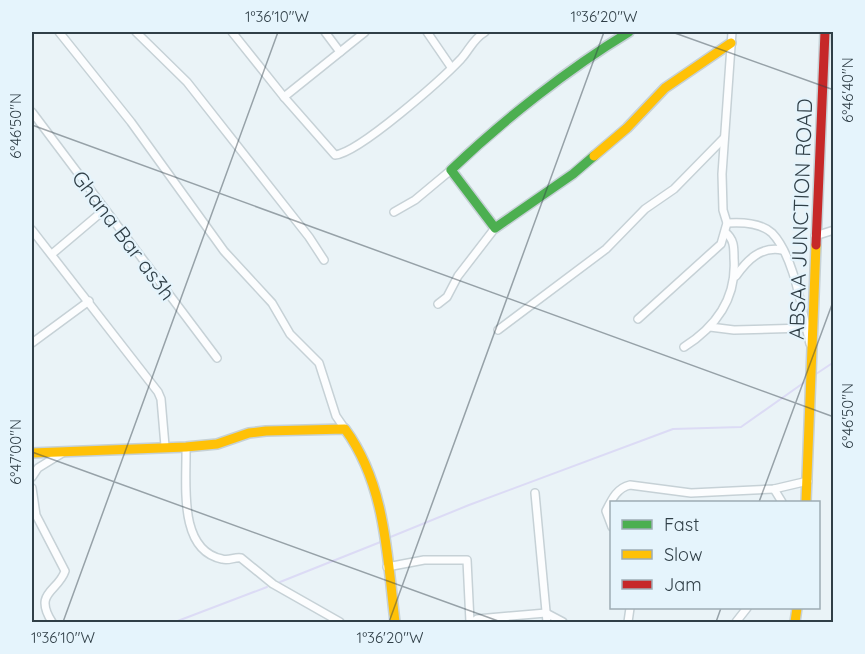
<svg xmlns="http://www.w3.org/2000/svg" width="865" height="654" font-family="Quicksand,sans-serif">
	<rect width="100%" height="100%" fill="#eaf3f7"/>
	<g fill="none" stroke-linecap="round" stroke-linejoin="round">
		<g stroke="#dcdbf5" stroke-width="2">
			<polyline points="813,376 834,362"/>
			<polyline points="388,538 469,505 673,429 741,427 809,379"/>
			<polyline points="280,582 383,541"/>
			<polyline points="175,622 267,587"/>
		</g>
		<g stroke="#c6d1d6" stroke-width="10">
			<g id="street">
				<polyline points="59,32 131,122 224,251 272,303 290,334 319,363 336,416 345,429"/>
				<polyline points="136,32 187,82 309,237 324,260"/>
				<path d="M232,32L284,97L335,155C359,153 442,79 461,59C470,49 473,39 485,32"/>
				<polyline points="325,32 340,52"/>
				<polyline points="427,32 451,67"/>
				<polyline points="284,97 365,32"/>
				<polyline points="32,112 217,358"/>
				<polyline points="394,212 415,200 451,170"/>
				<path d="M727,223C741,222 761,223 772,233C795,257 802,312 810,344"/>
				<polyline points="32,230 158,392 161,399 165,446"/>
				<polyline points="815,236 834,230"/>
				<polyline points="52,254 104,210"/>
				<path d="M736,276C747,260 761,246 782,250"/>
				<polyline points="438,304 447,297 458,276 495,228"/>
				<polyline points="638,319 721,244 727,223 723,210 722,174 732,32"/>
				<polyline points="710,327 734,330 806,328"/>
				<polyline points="498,330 606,249 645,209 674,189 724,138"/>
				<polyline points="32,343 89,301"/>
				<path d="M684,347C717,326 737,298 734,258C734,247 734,239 725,232"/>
				<path d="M186,447C187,481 177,550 222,559C229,561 234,557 241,558L273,584L340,622"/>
				<polyline points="32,477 38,468 64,452"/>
				<path d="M32,488L36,515L65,571C58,592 33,592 52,622"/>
				<polyline points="774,489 782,502"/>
				<polyline points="535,493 547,622"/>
				<path d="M612,527L606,511C612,499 617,488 630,485L691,493L774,489L808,481"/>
				<polyline points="387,567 424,560 467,560 470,622"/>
				<polyline points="473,622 477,619 546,613 563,622"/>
				<polyline points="628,622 630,608"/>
				<polyline points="736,622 747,608"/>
			</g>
		</g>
		<g stroke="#c6d1d6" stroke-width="12">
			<path id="fast" d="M594,156L573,174L495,228L451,170C502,121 568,69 629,32"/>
		</g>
		<g stroke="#c6d1d6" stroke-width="12">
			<g id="slow">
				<polyline points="594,156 627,128 665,88 731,43"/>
				<path d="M32,453L186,447L217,444L249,433L266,431L345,429C386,485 387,556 395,622"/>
				<polyline points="806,502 816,245"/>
				<polyline points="795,622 797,608"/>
			</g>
		</g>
		<g stroke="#c6d1d6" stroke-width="12">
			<polyline id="jam" points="816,245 825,32"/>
		</g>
		<use href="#street" stroke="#fcfdfe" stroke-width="7"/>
		<use href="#fast" stroke="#4caf50" stroke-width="9"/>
		<use href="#slow" stroke="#ffc107" stroke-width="9"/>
		<use href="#jam" stroke="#c62828" stroke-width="9"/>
	</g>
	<path fill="none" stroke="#303f47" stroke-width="1.5" stroke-opacity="0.45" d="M672,32L834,90M32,125L834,417M32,452L501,622M759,502L834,299M63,622L278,32M389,622L604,32M716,622L721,608"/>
	<g text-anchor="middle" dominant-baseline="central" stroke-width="4.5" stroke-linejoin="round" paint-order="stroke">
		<g font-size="21" fill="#303f47" stroke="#e5f4fc">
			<text transform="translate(800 219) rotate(-88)">ABSAA JUNCTION ROAD</text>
			<text transform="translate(124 235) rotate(53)">Ghana Bar as3h</text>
		</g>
	</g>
	<rect width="865" height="654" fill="none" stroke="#e5f4fc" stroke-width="66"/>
	<rect x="610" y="501" width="210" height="108" fill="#e5f4fc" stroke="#9dacb4" stroke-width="1.5"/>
	<rect x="622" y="520" width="30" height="9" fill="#4caf50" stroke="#9dacb4" stroke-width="1.5"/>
	<text x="664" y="531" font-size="18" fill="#303f47">Fast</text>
	<rect x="622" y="550" width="30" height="9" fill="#ffc107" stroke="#9dacb4" stroke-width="1.5"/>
	<text x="664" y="561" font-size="18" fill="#303f47">Slow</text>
	<rect x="622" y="580" width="30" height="9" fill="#c62828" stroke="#9dacb4" stroke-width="1.5"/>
	<text x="664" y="591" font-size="18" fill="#303f47">Jam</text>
	<rect x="33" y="33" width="799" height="588" fill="none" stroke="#303f47" stroke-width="2"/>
	<g font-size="15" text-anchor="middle" fill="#303f47">
		<text x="277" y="22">1°36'10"W</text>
		<text x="604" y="22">1°36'20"W</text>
		<text transform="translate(848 90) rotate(-90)" y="5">6°46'40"N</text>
		<text transform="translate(16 126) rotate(-90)" y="5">6°46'50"N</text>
		<text transform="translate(848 416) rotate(-90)" y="5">6°46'50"N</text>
		<text transform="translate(16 452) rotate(-90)" y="5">6°47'00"N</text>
		<text x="63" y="643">1°36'10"W</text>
		<text x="390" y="643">1°36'20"W</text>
	</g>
</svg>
